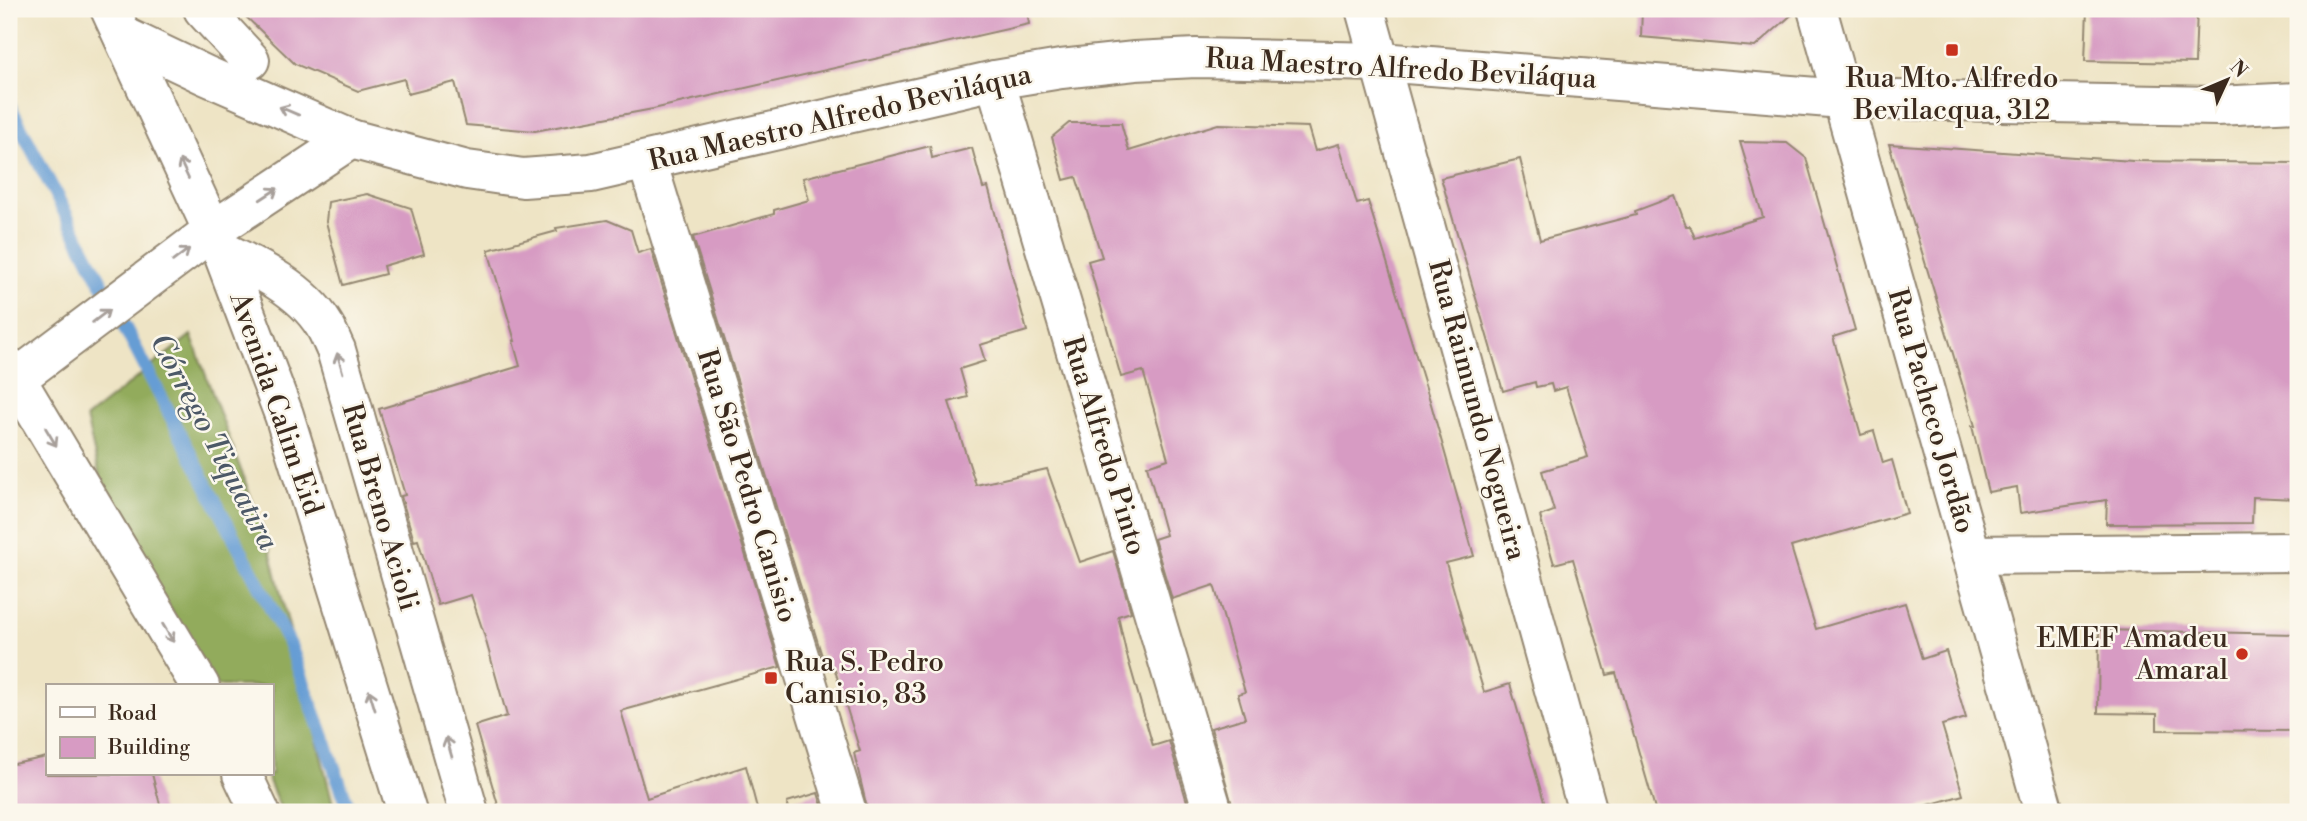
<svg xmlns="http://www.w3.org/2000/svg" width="2307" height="821" font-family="'Libre Bodoni',serif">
	<rect width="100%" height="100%" fill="#fbf7ec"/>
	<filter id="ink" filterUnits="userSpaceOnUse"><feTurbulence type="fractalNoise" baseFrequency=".0143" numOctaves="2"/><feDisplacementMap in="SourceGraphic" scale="14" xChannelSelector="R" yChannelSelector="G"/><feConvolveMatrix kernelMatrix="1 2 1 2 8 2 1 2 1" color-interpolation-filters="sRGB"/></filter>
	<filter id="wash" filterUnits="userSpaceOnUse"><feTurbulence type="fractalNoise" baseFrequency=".00686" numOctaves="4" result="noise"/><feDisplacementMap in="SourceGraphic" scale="28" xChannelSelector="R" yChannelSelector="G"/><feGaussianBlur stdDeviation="1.57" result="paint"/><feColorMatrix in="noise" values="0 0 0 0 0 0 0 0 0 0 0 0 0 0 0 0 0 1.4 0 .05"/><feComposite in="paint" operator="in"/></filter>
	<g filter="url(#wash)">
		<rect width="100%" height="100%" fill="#eee4c5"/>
		<polygon fill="#92ab5c" stroke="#666a3d" stroke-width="2" points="191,335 269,546 335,812 282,812 266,774 271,774 271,686 217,686 106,502 86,418"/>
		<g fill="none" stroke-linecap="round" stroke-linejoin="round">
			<polyline stroke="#669dd4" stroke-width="14" points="9,105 290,645 350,812"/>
		</g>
		<g id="blocks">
			<g fill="#d79bc3">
				<polygon points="238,9 1027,9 1029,24 653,109 535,131 466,125 455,82 408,94 404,79 358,91 295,64"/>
				<polygon points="1642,9 1796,9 1796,11 1755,47 1641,37"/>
				<polygon points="2087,9 2197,9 2195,63 2085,61"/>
				<polygon points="1069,123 1121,123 1129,151 1218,124 1308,127 1315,151 1339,144 1357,204 1368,201 1431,404 1474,556 1446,563 1468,640 1484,692 1510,684 1547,812 1234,812 1211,728 1245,718 1238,694 1245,692 1214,585 1172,599 1154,539 1166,535 1147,466 1168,459 1143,371 1121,377 1088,261 1102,257 1076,177 1064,180 1052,137"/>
				<polygon points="1740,142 1787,143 1806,158 1855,330 1833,337 1861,435 1874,431 1883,463 1892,460 1907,513 1791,547 1816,629 1905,603 1922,659 1946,651 1966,718 1942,725 1963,795 1904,812 1656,812 1616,673 1607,675 1573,559 1554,564 1540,516 1554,511 1542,471 1588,457 1566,387 1553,391 1551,384 1536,387 1535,382 1503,391 1441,178 1520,159 1540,240 1636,215 1635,211 1675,196 1686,226 1690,226 1695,238 1763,217"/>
				<polygon points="1889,144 2133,161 2298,163 2298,499 2253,497 2252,523 2106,524 2107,500 2020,513 2017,487 1988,492 1972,426 1975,426"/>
				<polygon points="930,146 932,158 972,148 983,188 988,187 1027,331 980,345 985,361 960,369 968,397 949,402 976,485 1047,469 1080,562 1113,551 1131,612 1118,616 1126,652 1153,746 1169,741 1190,812 868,812 854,753 860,751 834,667 829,669 825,655 822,656 693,237 774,214 774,210 809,200 803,178"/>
				<polygon points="367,194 411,208 424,254 383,266 385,274 343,285 326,222 328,202"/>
				<polygon points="607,220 631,230 638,253 651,249 780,667 621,711 647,798 746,766 758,812 500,812 475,726 507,716 484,634 471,595 438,605 418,540 414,541 401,496 405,495 379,409 520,366 513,341 515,341 488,250 557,231 556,228"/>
				<polygon points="2099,630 2298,634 2298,731 2157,730 2157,714 2098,713"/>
				<polygon points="47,757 47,774 152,774 162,812 9,812 9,765"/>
				<polygon points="818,793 824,812 788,812 787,802"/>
			</g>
		</g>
	</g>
	<g filter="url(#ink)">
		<use href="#blocks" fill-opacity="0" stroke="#948772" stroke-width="2"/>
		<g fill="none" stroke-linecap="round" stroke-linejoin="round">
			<g stroke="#948772" stroke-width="42">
				<g id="minor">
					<polyline points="203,9 250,60"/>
					<polyline points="1365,9 1588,812"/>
					<polyline points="1817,9 2044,812"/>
					<polyline points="123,36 205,75 351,139 467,170 523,178 591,173 995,80 1061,69 1135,61 1196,58 1381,62 1842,99 2217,106 2298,102"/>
					<polyline points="995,80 1213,812"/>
					<polyline points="647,161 847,812"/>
					<path d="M222,251C258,268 303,290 324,325C329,333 332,342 336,350L469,812"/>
					<polyline points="9,384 212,231 351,139"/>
					<polyline points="1971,555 2298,552"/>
				</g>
			</g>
			<g stroke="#948772" stroke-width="42">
				<g id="primary">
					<polyline points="110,9 222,251 284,415 407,812"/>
					<polyline points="9,367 200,686"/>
					<polyline points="242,774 260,812"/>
				</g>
			</g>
			<use href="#minor" stroke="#fff" stroke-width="38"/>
			<use href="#primary" stroke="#fff" stroke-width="38"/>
		</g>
		<defs><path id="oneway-shaft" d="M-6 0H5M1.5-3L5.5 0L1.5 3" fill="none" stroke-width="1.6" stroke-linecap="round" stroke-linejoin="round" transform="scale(1.75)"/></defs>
		<g stroke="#a79f9a">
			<use href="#oneway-shaft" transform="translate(289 111) rotate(-157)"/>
			<use href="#oneway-shaft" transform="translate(184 169) rotate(-115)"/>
			<use href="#oneway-shaft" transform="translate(269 194) rotate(-33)"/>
			<use href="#oneway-shaft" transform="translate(181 255) rotate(-37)"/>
			<use href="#oneway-shaft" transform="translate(101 316) rotate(-37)"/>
			<use href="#oneway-shaft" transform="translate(340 363) rotate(-106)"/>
			<use href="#oneway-shaft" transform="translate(51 437) rotate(59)"/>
			<use href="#oneway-shaft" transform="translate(168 633) rotate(59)"/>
			<use href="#oneway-shaft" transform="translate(372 700) rotate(-107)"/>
			<use href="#oneway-shaft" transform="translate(449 747) rotate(-106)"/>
		</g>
	</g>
	<g fill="#c8321e" stroke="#fbf7ec" stroke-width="2.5">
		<rect x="1945" y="43" width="14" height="14" rx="3.5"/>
		<circle cx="2242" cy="654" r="7"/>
		<rect x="764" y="671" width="14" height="14" rx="3.5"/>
	</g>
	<g text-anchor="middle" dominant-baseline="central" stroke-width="5" stroke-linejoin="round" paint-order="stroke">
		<g font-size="28" fill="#3b2a1e" stroke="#fbf7ec">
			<text transform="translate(1401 69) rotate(3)">Rua Maestro Alfredo Beviláqua</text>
			<text transform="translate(840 118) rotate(-13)">Rua Maestro Alfredo Beviláqua</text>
			<text transform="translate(276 404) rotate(71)">Avenida Calim Eid</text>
			<text transform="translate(1477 410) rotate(75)">Rua Raimundo Nogueira</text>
			<text transform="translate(1931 411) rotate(74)">Rua Pacheco Jordão</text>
			<text transform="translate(1104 446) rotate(73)">Rua Alfredo Pinto</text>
			<text transform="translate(747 486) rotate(73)">Rua São Pedro Canisio</text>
			<text transform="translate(380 507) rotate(74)">Rua Breno Acioli</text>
		</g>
		<g font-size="28" fill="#3b2a1e" stroke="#fbf7ec">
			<text x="1952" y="78">Rua Mto. Alfredo<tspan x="1952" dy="32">Bevilacqua, 312</tspan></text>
			<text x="2228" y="638" text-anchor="end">EMEF Amadeu<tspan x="2228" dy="32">Amaral</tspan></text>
			<text x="785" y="662" text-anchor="start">Rua S. Pedro<tspan x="785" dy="32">Canisio, 83</tspan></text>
		</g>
		<g font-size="30" font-style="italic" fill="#4c5867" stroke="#fbf7ec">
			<text transform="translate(214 442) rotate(62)">Córrego Tiquatira</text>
		</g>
	</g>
	<rect width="2307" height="821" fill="none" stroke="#fbf7ec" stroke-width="35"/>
	<rect x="46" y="684" width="228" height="91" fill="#fbf7ec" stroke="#aea59a" stroke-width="2"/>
	<rect x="60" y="707" width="35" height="10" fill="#ffffff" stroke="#aea59a" stroke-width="2"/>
	<text x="108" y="720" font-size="21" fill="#3b2a1e">Road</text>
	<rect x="60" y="737" width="35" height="21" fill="#d79bc3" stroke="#aea59a" stroke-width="2"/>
	<text x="108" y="754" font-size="21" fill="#3b2a1e">Building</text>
	<g transform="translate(2227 80) rotate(46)" stroke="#fbf7ec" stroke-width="5" paint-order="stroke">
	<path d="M0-5L12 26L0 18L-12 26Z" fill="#3b2a1e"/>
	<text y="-10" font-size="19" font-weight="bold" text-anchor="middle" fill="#3b2a1e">N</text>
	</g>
</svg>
